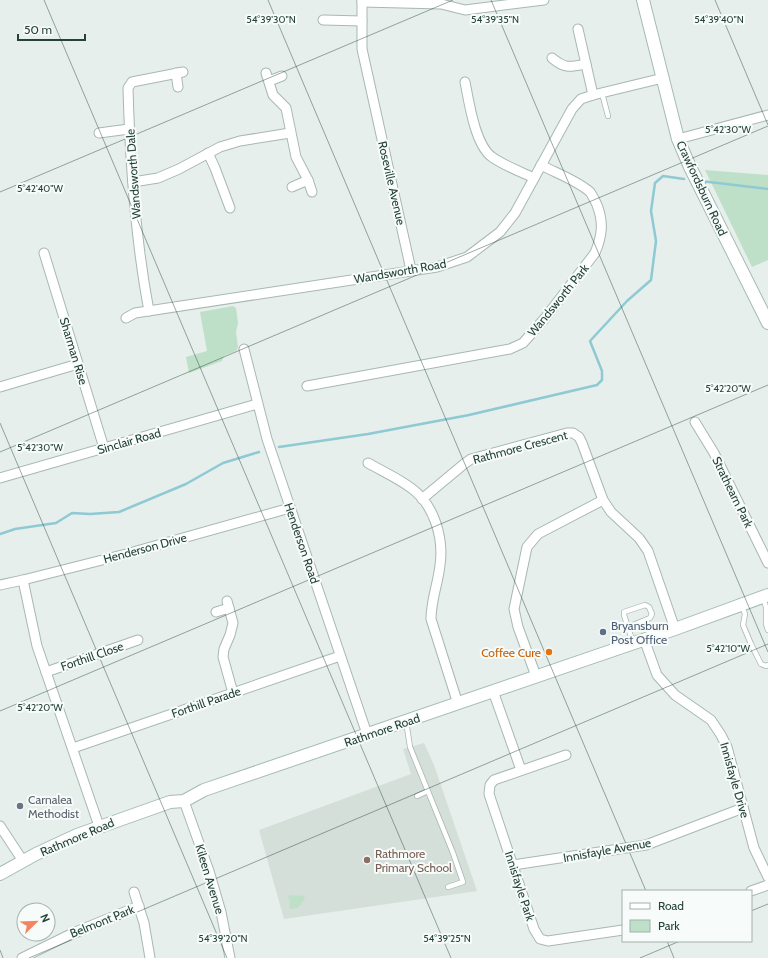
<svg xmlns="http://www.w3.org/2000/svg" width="768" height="958" font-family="Cabin,sans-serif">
	<rect width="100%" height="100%" fill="#e6efeb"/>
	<polygon fill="#d4dfda" points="424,743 434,765 477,891 284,919 259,830 411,774 403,749"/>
	<g fill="#bfe0c8">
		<polygon points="705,170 768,175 768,260 752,267"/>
		<polygon points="233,306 236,308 238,323 236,332 238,347 236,351 224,356 222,361 189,373 186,357 207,351 200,312"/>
		<polygon points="290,895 304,896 305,899 298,908 291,909 289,907 290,901 288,897"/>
	</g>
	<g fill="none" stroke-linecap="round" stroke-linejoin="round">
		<g stroke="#8ec9d4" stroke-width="2.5">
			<polyline points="701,181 768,189"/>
			<polyline points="279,447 368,434 469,415 597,385 602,380 602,371 590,341 627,301 651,280 656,241 651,211 655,183 663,176 684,179"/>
			<polyline points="0,534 15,529 56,523 72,513 90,514 119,512 186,484 223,463 259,452"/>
		</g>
		<g stroke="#a8b8b2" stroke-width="6">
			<g id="lane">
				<polyline points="602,93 608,116"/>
				<polyline points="763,597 766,607 766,624 768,630"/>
				<polyline points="742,606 745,614 743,625 751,644 761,664 766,666 768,665"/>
				<polyline points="628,627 650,618 652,614 649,607 645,605 624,612 624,615 633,643"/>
				<polyline points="406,721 410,747 453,853 463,882 448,887"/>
				<polyline points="417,796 428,791"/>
			</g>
		</g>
		<g stroke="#a8b8b2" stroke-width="11">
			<g id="street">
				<polyline points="362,0 362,49 411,270"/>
				<polyline points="362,2 441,4 465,10 544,0"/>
				<polyline points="323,20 362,21"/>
				<polyline points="578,29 593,95"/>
				<path d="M552,58C565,69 570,67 586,64"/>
				<polyline points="176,73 178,87"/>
				<polyline points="266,73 273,95 286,108 296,157 308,180 312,192"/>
				<polyline points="269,81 282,76"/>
				<path d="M465,82C469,102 475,145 492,157C503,165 521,172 534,178"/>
				<polyline points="99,133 129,129"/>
				<polyline points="678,139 768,115"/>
				<polyline points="208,153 215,168 230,208"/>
				<polyline points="133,182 158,178 179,169 220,147 240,141 290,133"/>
				<polyline points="292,187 308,180"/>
				<polyline points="44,253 104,448"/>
				<path d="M149,311C135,237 130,163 128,88L132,82L183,72"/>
				<polyline points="126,318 135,313 437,267 467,257 500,232 515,213 572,109 581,99 593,95 663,78"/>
				<polyline points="244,349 267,439 367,734"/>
				<path d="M307,386L510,349L523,343L545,318L595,253C602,236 604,223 597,205C595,201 593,196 590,192C578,181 556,173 541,165"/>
				<polyline points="0,387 78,364"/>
				<polyline points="695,422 714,453 768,563"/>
				<path d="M368,463C382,471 398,478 411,488C434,504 444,538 440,565C438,584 431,600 431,619L458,704"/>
				<polyline points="0,478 257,404"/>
				<polyline points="422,499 464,464 471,459 567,433 573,433 579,437 582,443 603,500 611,512 639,538 648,551 675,629"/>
				<polyline points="23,580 37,646 99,826"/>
				<polyline points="0,585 23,580 126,554 290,508"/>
				<polyline points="227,601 233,623 230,635 224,649 223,657 233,693"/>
				<polyline points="216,612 229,608"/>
				<polyline points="644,639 657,675 675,695 711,720 721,735 727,747 754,848 768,877"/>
				<polyline points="46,672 138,640"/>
				<polyline points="536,676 518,627 514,609 527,547 538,534 603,500"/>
				<polyline points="493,691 521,770"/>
				<polyline points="73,748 340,656"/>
				<polyline points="566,755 494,780 490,785 489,794 534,929 540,939 548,941 623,930"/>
				<polyline points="184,801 209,871 221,912 230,958"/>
				<polyline points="0,826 23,861"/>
				<polyline points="513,865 646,845 743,808"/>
				<polyline points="751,891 768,885"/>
				<polyline points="134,892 144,923 150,958"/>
				<polyline points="22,958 73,933 139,906"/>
			</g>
		</g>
		<g stroke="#a4bbb3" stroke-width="14">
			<g id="secondary">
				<polyline points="643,0 678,139 690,167 768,323"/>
				<polyline points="0,874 36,854 77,835 170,802 184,801 204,790 675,629 768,595"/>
			</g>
		</g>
		<use href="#lane" stroke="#fff" stroke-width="4.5"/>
		<use href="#street" stroke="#fff" stroke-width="9"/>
		<use href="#secondary" stroke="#fff" stroke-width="12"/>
	</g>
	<path fill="none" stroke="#24423a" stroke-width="1" stroke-opacity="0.45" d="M44,0L451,958M268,0L646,891M491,0L768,652M715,0L768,125M0,192L453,0M0,423L227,958M0,452L768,126M0,711L768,385M751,911L768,904M667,941L674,958M0,950L3,958M29,958L768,644M640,958L680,941"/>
	<circle fill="#5c6f8a" stroke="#f7fbf9" stroke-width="1.5" cx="603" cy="632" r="4"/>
	<circle fill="#e8710a" stroke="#f7fbf9" stroke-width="1.5" cx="549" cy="652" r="4"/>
	<circle fill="#6b7280" stroke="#f7fbf9" stroke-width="1.5" cx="20" cy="806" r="4"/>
	<circle fill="#8d6e63" stroke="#f7fbf9" stroke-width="1.5" cx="367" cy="860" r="4"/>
	<g text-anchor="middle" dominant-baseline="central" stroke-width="4" stroke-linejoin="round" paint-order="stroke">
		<g font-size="12" fill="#24423a" stroke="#f7fbf9">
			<text transform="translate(133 174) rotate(-94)">Wandsworth Dale</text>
			<text transform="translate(392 183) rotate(77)">Roseville Avenue</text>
			<text transform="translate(702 188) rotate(65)">Crawfordsburn Road</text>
			<text transform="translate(400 271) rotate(-10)">Wandsworth Road</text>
			<text transform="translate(558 300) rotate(-51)">Wandsworth Park</text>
			<text transform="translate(74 351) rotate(73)">Sharman Rise</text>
			<text transform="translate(129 441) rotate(-16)">Sinclair Road</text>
			<text transform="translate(520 447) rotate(-15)">Rathmore Crescent</text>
			<text transform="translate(733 492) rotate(64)">Strathearn Park</text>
			<text transform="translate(302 543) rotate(71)">Henderson Road</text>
			<text transform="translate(145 548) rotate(-15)">Henderson Drive</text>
			<text transform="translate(92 656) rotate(-19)">Forthill Close</text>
			<text transform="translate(206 702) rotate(-19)">Forthill Parade</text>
			<text transform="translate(382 730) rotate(-19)">Rathmore Road</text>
			<text transform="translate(735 780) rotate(74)">Innisfayle Drive</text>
			<text transform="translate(77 837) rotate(-23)">Rathmore Road</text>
			<text transform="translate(607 850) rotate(-10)">Innisfayle Avenue</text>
			<text transform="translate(210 879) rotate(73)">Kileen Avenue</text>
			<text transform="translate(520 886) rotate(72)">Innisfayle Park</text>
			<text transform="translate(102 921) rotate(-22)">Belmont Park</text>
		</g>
		<g font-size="12" fill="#4e5e75" stroke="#f7fbf9" text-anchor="start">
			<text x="611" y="625">Bryansburn<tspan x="611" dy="14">Post Office</tspan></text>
		</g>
		<g font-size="12" fill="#c56008" stroke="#f7fbf9" text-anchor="end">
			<text x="541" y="652">Coffee Cure</text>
		</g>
		<g font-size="12" fill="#5b616d" stroke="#f7fbf9" text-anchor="start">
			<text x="28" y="799">Carnalea<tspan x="28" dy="14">Methodist</tspan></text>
		</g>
		<g font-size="12" fill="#785e54" stroke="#f7fbf9" text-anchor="start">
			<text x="375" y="853">Rathmore<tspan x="375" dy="14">Primary School</tspan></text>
		</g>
	</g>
	<g font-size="10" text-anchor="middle" fill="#24423a" stroke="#f7fbf9" stroke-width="4" stroke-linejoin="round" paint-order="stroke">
		<text x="271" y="23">54°39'30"N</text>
		<text x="495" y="23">54°39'35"N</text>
		<text x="719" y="23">54°39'40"N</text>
		<text x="728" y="133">5°42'30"W</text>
		<text x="40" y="192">5°42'40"W</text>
		<text x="728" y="392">5°42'20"W</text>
		<text x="40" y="451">5°42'30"W</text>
		<text x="728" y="652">5°42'10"W</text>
		<text x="40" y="711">5°42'20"W</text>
		<text x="223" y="942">54°39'20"N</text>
		<text x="447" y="942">54°39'25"N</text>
	</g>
	<rect x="622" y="890" width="130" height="52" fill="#f7fbf9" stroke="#a3b1ad"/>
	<rect x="630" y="903" width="20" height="6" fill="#ffffff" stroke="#a3b1ad"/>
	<text x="658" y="910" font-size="12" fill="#24423a">Road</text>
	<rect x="630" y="920" width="20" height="12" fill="#bfe0c8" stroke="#a3b1ad"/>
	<text x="658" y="930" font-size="12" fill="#24423a">Park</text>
	<g transform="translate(36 922) rotate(67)"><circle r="19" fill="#f7fbf9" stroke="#a3b1ad"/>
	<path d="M0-3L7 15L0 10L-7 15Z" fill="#f4845f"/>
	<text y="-6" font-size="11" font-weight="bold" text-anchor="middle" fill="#24423a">N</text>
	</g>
	<path d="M18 34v6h67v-6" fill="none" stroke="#24423a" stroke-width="2"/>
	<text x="24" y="34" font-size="12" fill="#24423a" stroke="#f7fbf9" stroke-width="3" paint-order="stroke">50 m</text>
</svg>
